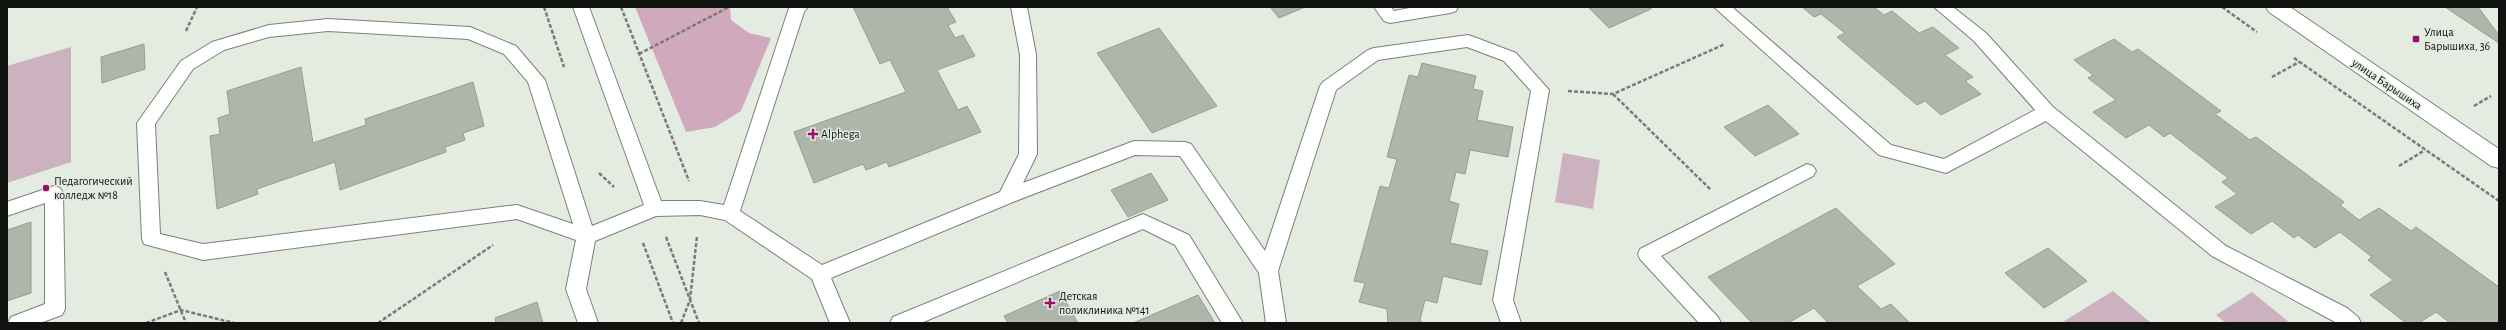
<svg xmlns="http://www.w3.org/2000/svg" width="2506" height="330" font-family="'Alegreya Sans',sans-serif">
	<rect width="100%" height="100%" fill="#e4ebe1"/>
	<g fill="#ccb2be">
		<polygon points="71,47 71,162 7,183 7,66"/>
		<polygon points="1563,153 1600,160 1593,209 1555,202"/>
		<polygon points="2113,291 2151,323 2061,323"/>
		<polygon points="2252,292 2290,323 2226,323 2216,315"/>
	</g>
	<polygon fill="#d1a9bc" points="635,7 730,7 731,20 749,33 771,38 741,111 715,127 686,132"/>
	<g fill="#aeb5ab" stroke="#969d93">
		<polygon points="853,7 947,7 956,22 948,25 955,38 963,35 975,56 937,70 958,110 967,106 981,132 889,167 887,162 866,170 863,164 814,183 794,132 906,92 890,60 880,64"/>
		<polygon points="1270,7 1305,7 1279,18"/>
		<polygon points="1588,7 1650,7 1651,9 1609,28"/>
		<polygon points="1802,7 1874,7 1884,15 1892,11 1919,33 1933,27 1959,48 1945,55 1973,77 1965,81 1981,94 1941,115 1925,101 1917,105 1837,37 1845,33 1821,14 1814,17"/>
		<polygon points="2445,7 2478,7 2499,35 2499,43"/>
		<polygon points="1159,28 1217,106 1152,133 1097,53"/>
		<polygon points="2114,39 2132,52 2138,49 2221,111 2215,114 2250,140 2256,137 2344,202 2340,205 2359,220 2379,208 2411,231 2416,227 2499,287 2499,323 2450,323 2436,312 2419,323 2406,323 2370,295 2393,280 2368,260 2372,257 2340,232 2315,248 2298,235 2294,238 2272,221 2251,234 2215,207 2237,194 2222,182 2228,178 2170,133 2164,137 2149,125 2126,138 2093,112 2116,100 2088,78 2093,75 2074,60"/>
		<polygon points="144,44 145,69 102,83 101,57"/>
		<polygon points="1422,63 1476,76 1473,89 1483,91 1477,120 1513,127 1508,157 1470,150 1465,174 1456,172 1449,201 1459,204 1450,243 1488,251 1481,285 1443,276 1437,303 1425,300 1420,320 1423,323 1388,323 1387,309 1359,302 1365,283 1354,281 1380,186 1389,188 1397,159 1387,157 1409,75 1418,77"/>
		<polygon points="301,67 313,143 366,125 365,119 473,82 484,126 463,133 465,140 445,147 446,152 340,190 335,162 257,189 258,194 217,209 210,136 220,134 218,118 230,114 227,91"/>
		<polygon points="1768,105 1799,134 1755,156 1724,127"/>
		<polygon points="1151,173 1168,200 1128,217 1111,190"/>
		<polygon points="1836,208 1895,264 1857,286 1881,309 1891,304 1910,323 1828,323 1814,308 1788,323 1752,323 1708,277"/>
		<polygon points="31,222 31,293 7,301 7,230"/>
		<polygon points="2048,248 2087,281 2044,308 2005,273"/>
		<polygon points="1060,291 1078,323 1008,323 1004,316"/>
		<polygon points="1198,295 1215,323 1133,323"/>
		<polygon points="537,302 543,323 496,323 495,318"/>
	</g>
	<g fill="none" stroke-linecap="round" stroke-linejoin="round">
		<g stroke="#7b8278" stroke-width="2">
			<g id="lane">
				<path d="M573,7H589L661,201H700L724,205L789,8L808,7L804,12L740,211L822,265L1000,192L1019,154L1020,55L1011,7H1027L1036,55L1037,154L1023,183L1134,141L1185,142L1191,144L1265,251L1320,86L1323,82L1368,50L1374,48L1468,35L1474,37L1516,53L1549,90L1513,300L1521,323H1501L1493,300L1531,91L1504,61L1467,47L1378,60L1336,90L1278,271L1286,323H1266L1259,273L1180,156L1135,155L1013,202L831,278L850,323H830L812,279L725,220L700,215L656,216L595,241L586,289L598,323H578L566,289L576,240L517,219L203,260L144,244L142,239L137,123L181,61L212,42L269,25L328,19L470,27L516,46L545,80L592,226L644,205ZM328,31L468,39L504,54L528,82L573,224L517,205L203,244L160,234L155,124L193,69L224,50L269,37Z"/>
				<polygon points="1374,7 1391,7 1394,11 1415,7 1458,7 1456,11 1450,13 1390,23 1384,21"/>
				<polygon points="1714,7 1732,7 1891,145 1944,159 2035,110 1974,41 1934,7 1953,7 1986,33 2053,107 2226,246 2347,308 2358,317 2361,323 2337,323 2212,256 2046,121 1946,173 1879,155"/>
				<polygon points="1807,164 1813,166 1816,171 1813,176 1661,256 1718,317 1721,323 1699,323 1640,259 1638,254 1640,249"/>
				<polygon points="54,186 60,188 63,193 65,309 62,315 40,323 8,323 11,317 45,304 45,203 7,216 7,202"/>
				<polygon points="1143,214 1189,235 1243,323 1222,323 1175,245 1143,229 921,323 890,323 893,317"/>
			</g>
		</g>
		<g stroke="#7b8278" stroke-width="2">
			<polygon id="secondary" points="2266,7 2290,7 2499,149 2499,168 2491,166 2269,12"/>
		</g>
		<g stroke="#777c75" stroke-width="2.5" stroke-dasharray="4 2" stroke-linecap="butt">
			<polyline points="544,7 564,67"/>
			<polyline points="621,7 689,181"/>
			<polyline points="2222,7 2257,32"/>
			<polyline points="186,31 197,7"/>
			<polyline points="639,54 729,7"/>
			<polyline points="2294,58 2499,201"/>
			<polyline points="2272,77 2299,62"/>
			<polyline points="1568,91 1613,94 1725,44"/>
			<polyline points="1613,94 1711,190"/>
			<polyline points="2474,106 2491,96"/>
			<polyline points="2399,166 2425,150"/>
			<polyline points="599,173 614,187"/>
			<polyline points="666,237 699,323"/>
			<polyline points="643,243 673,323"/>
			<polyline points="165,272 186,323"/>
			<polyline points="146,323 181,310 234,323"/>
			<polyline points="378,323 493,245"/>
			<polyline points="681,323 690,300 697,236"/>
		</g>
		<use href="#lane" fill="#fff" fill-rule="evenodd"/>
		<use href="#secondary" fill="#fff" fill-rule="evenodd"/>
	</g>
	<g fill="#971167" stroke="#e4ebe1" stroke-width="1.5">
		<rect x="2412" y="35" width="8" height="8" rx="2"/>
		<path d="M811 128h4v4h4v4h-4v4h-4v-4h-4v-4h4z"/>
		<circle cx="46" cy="188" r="4"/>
		<path d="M1048 297h4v4h4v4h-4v4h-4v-4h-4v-4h4z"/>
	</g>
	<g text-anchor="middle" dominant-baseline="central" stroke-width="3" stroke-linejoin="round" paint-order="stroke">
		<g font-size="12" fill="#0f120e" stroke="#e4ebe1" text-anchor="start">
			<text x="2424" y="32">Улица<tspan x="2424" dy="14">Барышиха, 36</tspan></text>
			<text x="821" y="134">Alphega</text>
			<text x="54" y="181">Педагогический<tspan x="54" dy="14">колледж №18</tspan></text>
			<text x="1059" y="296">Детская<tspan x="1059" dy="14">поликлиника №141</tspan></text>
		</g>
		<g font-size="12" fill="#0f120e" stroke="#e4ebe1">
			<text transform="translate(2387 84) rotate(34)">улица Барышиха</text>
		</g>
	</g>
	<rect width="2506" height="330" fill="none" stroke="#0f120e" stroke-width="16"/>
</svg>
